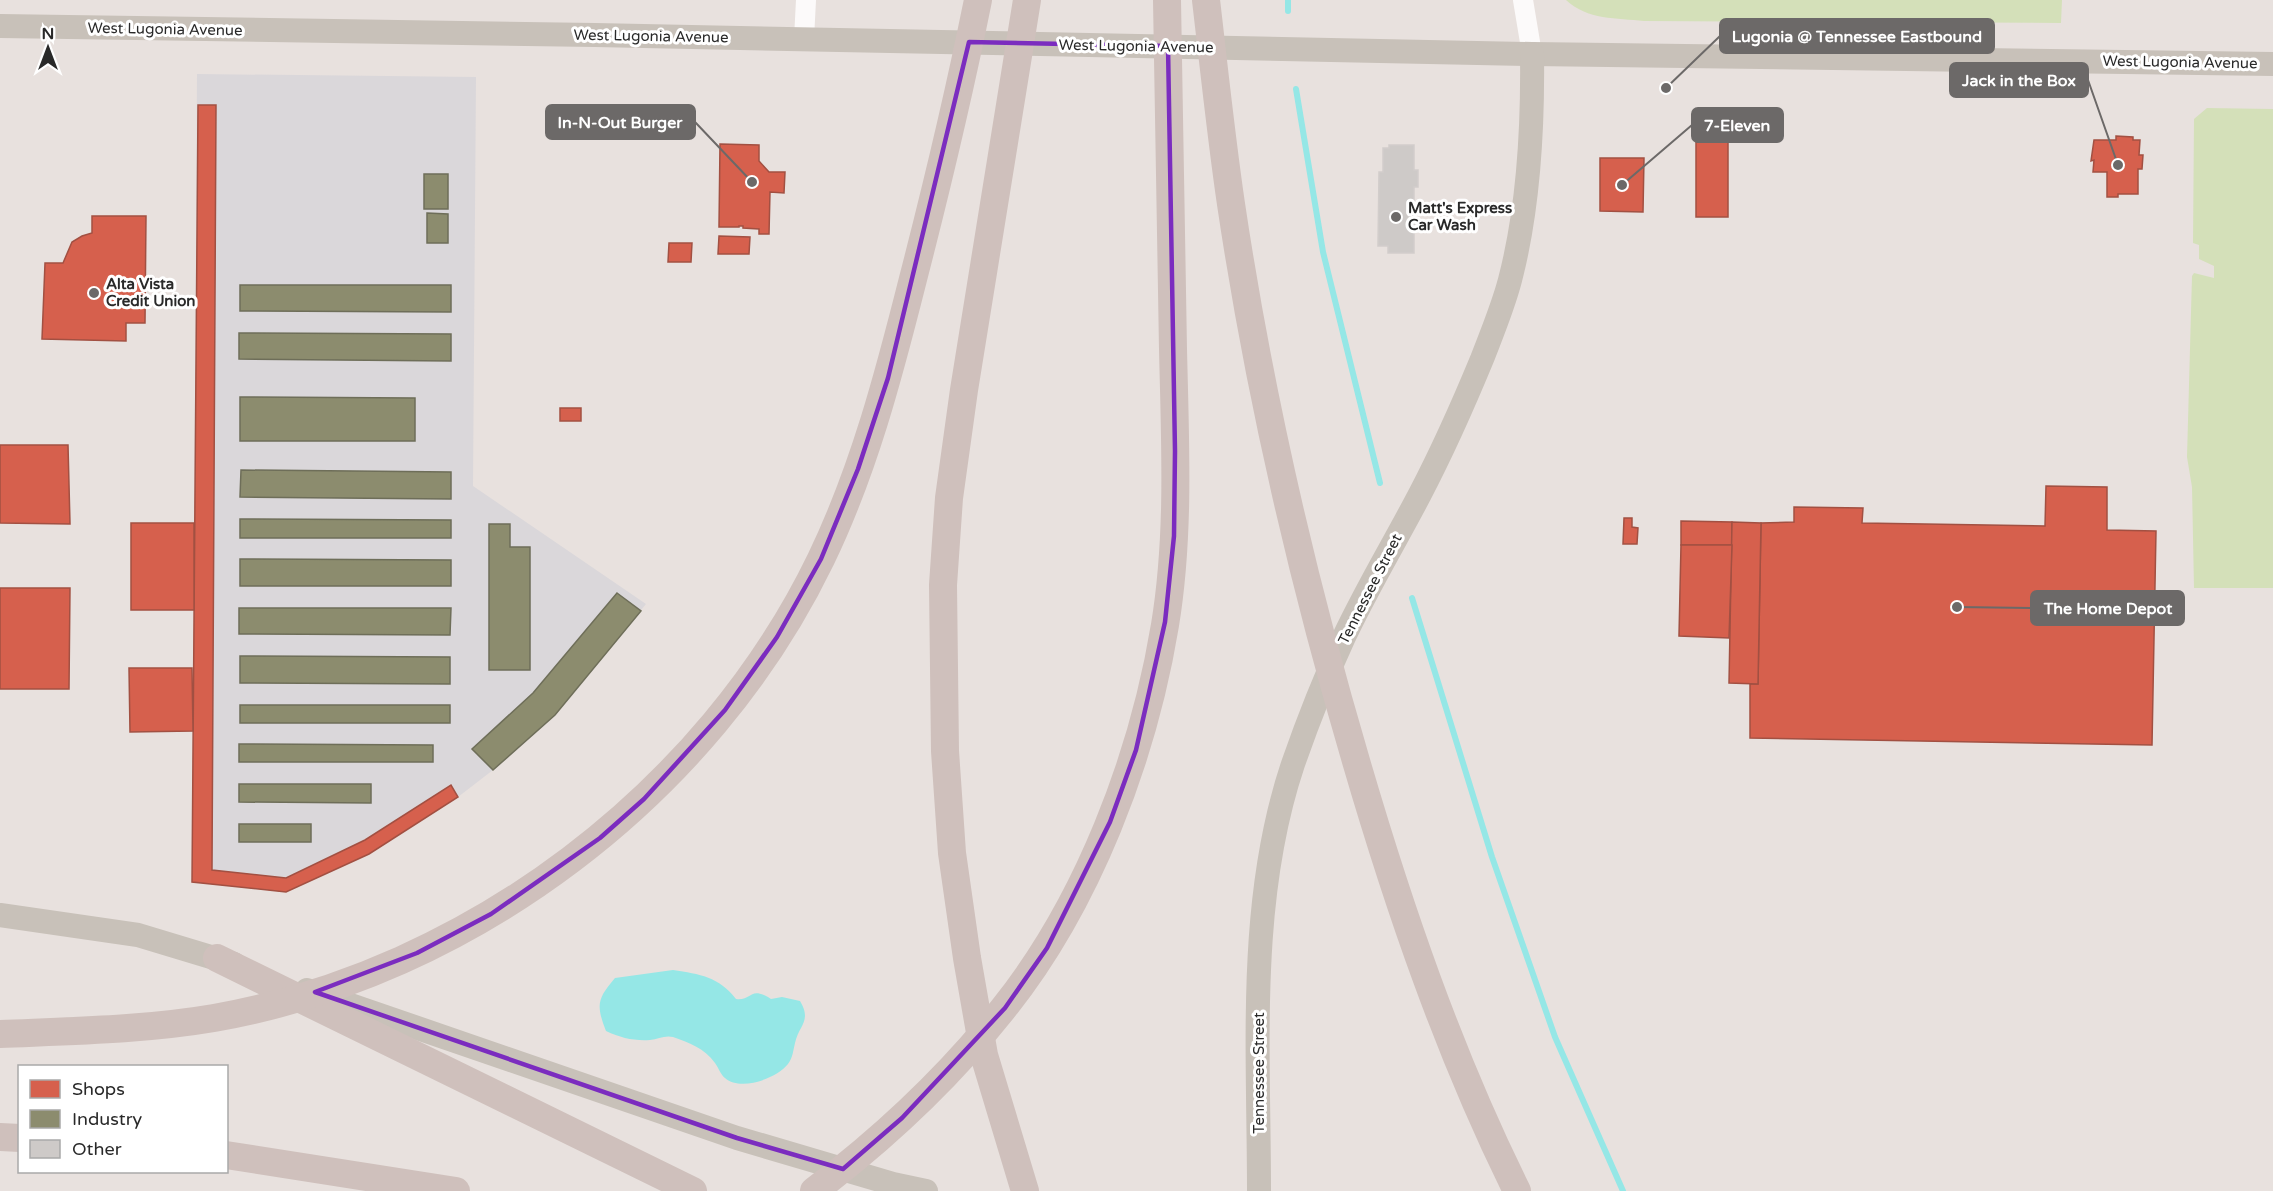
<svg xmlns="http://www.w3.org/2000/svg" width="2273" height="1191" font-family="'Varela Round',sans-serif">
	<rect width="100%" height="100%" fill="#e8e1de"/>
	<polygon fill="#dad7da" points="197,74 476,77 473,486 646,604 555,715 493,770 458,797 369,854 286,892 192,882"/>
	<g fill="#d4e0b9">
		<path d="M1566,0H2062L2061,23L1644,21C1617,18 1587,20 1566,0Z"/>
		<polygon points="2207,108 2273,109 2273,588 2194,588 2192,487 2187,457 2192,276 2194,273 2214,278 2214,266 2199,259 2199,245 2193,243 2194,119"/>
	</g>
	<path fill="#95e7e6" d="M673,970C700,974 719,977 736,999C753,1001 749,985 771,999L782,997L800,1001C812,1021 799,1025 795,1043C793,1051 793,1057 788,1064C777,1078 741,1092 725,1078C721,1075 718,1067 715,1063C704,1048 690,1043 673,1037C665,1035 658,1039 650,1040C634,1041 621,1038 606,1031C596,1005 597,999 615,978Z"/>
	<g fill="#d6604d" stroke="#a25042" stroke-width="1.5">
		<polygon points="198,105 216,105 212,870 286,878 365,840 451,785 458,797 369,854 286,892 192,882"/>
		<polygon points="2116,136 2133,137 2133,140 2140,140 2139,155 2143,155 2142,169 2138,169 2138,194 2118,194 2118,197 2107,197 2107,172 2093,172 2094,160 2091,161 2094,140 2116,140"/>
		<rect x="1696" y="142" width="32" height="75"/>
		<polygon points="720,144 759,145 759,161 769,172 785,172 784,193 770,192 769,234 759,234 759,229 743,228 743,226 739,226 739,227 719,227"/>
		<polygon points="1600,158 1644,158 1643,212 1600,211"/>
		<polygon points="92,216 146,216 145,323 126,323 126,341 42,339 45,263 63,263 72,242 82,236 92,233"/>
		<polygon points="719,236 750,237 749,254 718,254"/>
		<polygon points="669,243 692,243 691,262 668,262"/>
		<rect x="560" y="408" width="21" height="13"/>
		<polygon points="0,445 68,445 70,524 0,523"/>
		<polygon points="2046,486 2107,487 2107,530 2156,531 2152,745 1750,738 1750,684 1758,684 1761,523 1794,522 1794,507 1863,508 1862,523 2045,526"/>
		<polygon points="1624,518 1632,518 1632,527 1638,528 1637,544 1623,544"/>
		<polygon points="1681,521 1732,522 1732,545 1681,545"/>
		<polygon points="1732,522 1761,523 1758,684 1729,683"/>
		<rect x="131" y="523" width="63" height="87"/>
		<polygon points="1681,545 1732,545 1729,638 1679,636"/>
		<polygon points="0,588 70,588 69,689 0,689"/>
		<polygon points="129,668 192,668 193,731 130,732"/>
	</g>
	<g fill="#8c8c6e" stroke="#6e6e59" stroke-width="1.5">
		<rect x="424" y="174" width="24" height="35"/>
		<polygon points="427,213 448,214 448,243 427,243"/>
		<polygon points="240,285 451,285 451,312 240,311"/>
		<polygon points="239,333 451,334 451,361 239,359"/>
		<polygon points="240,397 415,398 415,441 240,441"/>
		<polygon points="241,470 451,472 451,499 240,497"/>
		<polygon points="240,519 451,520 451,538 240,538"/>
		<polygon points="489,524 510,524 510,547 530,547 530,670 489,670"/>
		<polygon points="240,559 451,560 451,586 240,586"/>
		<polygon points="617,593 641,611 555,715 493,770 472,749 533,693"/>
		<polygon points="239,608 451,608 450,635 239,634"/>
		<polygon points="240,656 450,657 450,684 240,683"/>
		<rect x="240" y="705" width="210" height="18"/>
		<polygon points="239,744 433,745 433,762 239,762"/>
		<polygon points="239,784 371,784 371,803 239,802"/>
		<rect x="239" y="824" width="72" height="18"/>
	</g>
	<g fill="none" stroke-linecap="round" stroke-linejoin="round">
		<g stroke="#95e7e6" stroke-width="6">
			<polyline points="1288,0 1288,11"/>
			<polyline points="1296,89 1323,252 1380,483"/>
			<polyline points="1412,598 1492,857 1555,1037 1623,1191"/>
		</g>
	</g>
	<polygon fill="#cecac8" stroke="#d2cdcb" stroke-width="1.5" points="1389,145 1414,145 1414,170 1418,170 1418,187 1414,187 1414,253 1388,253 1388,246 1378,246 1379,172 1383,172 1383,148 1389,148"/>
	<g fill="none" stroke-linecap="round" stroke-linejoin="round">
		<g stroke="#fcfafa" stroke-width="20">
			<polyline points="1523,0 1532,54"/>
			<polyline points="804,39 806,0"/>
		</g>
		<g stroke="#c8c1b9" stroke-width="24">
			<polyline points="0,26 595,35 1532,54 2273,64"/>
			<polyline points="0,915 138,935 234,964"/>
			<polyline points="307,990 737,1138 893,1184 926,1191"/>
			<path d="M1259,1191C1259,1049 1247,901 1293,764C1308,721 1325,678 1344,637C1367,588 1395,542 1420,494C1443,450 1463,405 1482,359C1492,333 1503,307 1510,280C1529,207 1533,129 1532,54"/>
		</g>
		<g stroke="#cfc0bc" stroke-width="28">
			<path d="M1206,0C1214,68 1221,136 1231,204C1259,392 1302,578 1356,761C1399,908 1449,1054 1517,1191"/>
			<polyline points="217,958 693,1191"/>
			<path d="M0,1034C71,1031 144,1030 214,1018C470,973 708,793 821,559C864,470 889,374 913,279C937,186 959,94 978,0"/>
			<polyline points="0,1137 20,1138"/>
			<polyline points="226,1155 456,1191"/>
			<path d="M814,1191C884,1138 948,1078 1003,1009C1088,903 1143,758 1165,625C1180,534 1175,440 1173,349C1171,233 1169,116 1167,0"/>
			<polyline points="1025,1191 984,1055 967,958 952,853 945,751 943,585 949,498 964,390 1027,0"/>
		</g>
	</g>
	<path fill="none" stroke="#7b2cbf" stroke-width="4.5" stroke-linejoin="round" d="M969,42L1168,46L1175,451L1174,536L1165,622L1136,750L1110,822L1047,948L1005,1008L902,1118L843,1169L737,1138L315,992L417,953L491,914L600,838L644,799L725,710L777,637L821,559L858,469L888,378Z"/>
	<g fill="#6c6968" stroke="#fff" stroke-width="2">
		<circle cx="1396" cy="217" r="6"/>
		<circle cx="94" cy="293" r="6"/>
	</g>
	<g text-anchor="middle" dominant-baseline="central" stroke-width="6" stroke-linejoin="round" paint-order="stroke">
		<g font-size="15" fill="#292929" stroke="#fff">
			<text transform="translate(165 29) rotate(1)">West Lugonia Avenue</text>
			<text transform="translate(651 36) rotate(1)">West Lugonia Avenue</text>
			<text transform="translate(1136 46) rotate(1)">West Lugonia Avenue</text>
			<text transform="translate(2180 62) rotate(1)">West Lugonia Avenue</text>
			<text transform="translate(1370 589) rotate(-63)">Tennessee Street</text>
			<text transform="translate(1259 1073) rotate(-90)">Tennessee Street</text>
		</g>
		<g font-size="15" font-weight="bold" fill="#292929" stroke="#fff" text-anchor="start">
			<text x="1408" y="208">Matt's Express<tspan x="1408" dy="17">Car Wash</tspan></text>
			<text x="106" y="284">Alta Vista<tspan x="106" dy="17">Credit Union</tspan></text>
		</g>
	</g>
	<path fill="none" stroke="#6c6968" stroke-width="2" d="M1666 88L1720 36M2118 165L2088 80M752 182L695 122M1622 185L1692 125M1957 607L2031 608"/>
	<g fill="#6c6968" stroke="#fff" stroke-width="2">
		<circle cx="1666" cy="88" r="6"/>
		<circle cx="2118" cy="165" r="6"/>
		<circle cx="752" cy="182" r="6"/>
		<circle cx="1622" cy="185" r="6"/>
		<circle cx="1957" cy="607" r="6"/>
	</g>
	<g fill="#6c6968" stroke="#6c6968" stroke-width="2">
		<rect x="1720" y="19" width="274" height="34" rx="6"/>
		<rect x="1950" y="63" width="138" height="34" rx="6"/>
		<rect x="546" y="105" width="149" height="34" rx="6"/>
		<rect x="1692" y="108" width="91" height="34" rx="6"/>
		<rect x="2031" y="591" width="153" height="34" rx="6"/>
	</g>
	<g font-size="16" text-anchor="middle" font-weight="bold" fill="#fff">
		<text x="1857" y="42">Lugonia @ Tennessee Eastbound</text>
		<text x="2019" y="86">Jack in the Box</text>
		<text x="620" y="128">In-N-Out Burger</text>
		<text x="1737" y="131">7-Eleven</text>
		<text x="2108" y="614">The Home Depot</text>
	</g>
	<rect x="18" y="1065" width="210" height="108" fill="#ffffff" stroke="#a9a9a9" stroke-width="1.5"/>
	<rect x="30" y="1080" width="30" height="18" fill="#d6604d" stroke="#a9a9a9" stroke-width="1.5"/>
	<text x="72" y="1095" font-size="18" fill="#292929">Shops</text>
	<rect x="30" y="1110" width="30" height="18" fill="#8c8c6e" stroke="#a9a9a9" stroke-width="1.5"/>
	<text x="72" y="1125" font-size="18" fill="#292929">Industry</text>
	<rect x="30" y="1140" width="30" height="18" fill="#cecac8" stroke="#a9a9a9" stroke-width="1.5"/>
	<text x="72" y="1155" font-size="18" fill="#292929">Other</text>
	<g transform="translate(48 48)" stroke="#ffffff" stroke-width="4.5" paint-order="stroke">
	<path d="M0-4.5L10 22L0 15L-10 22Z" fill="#292929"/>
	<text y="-9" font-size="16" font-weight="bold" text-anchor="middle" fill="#292929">N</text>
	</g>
</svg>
